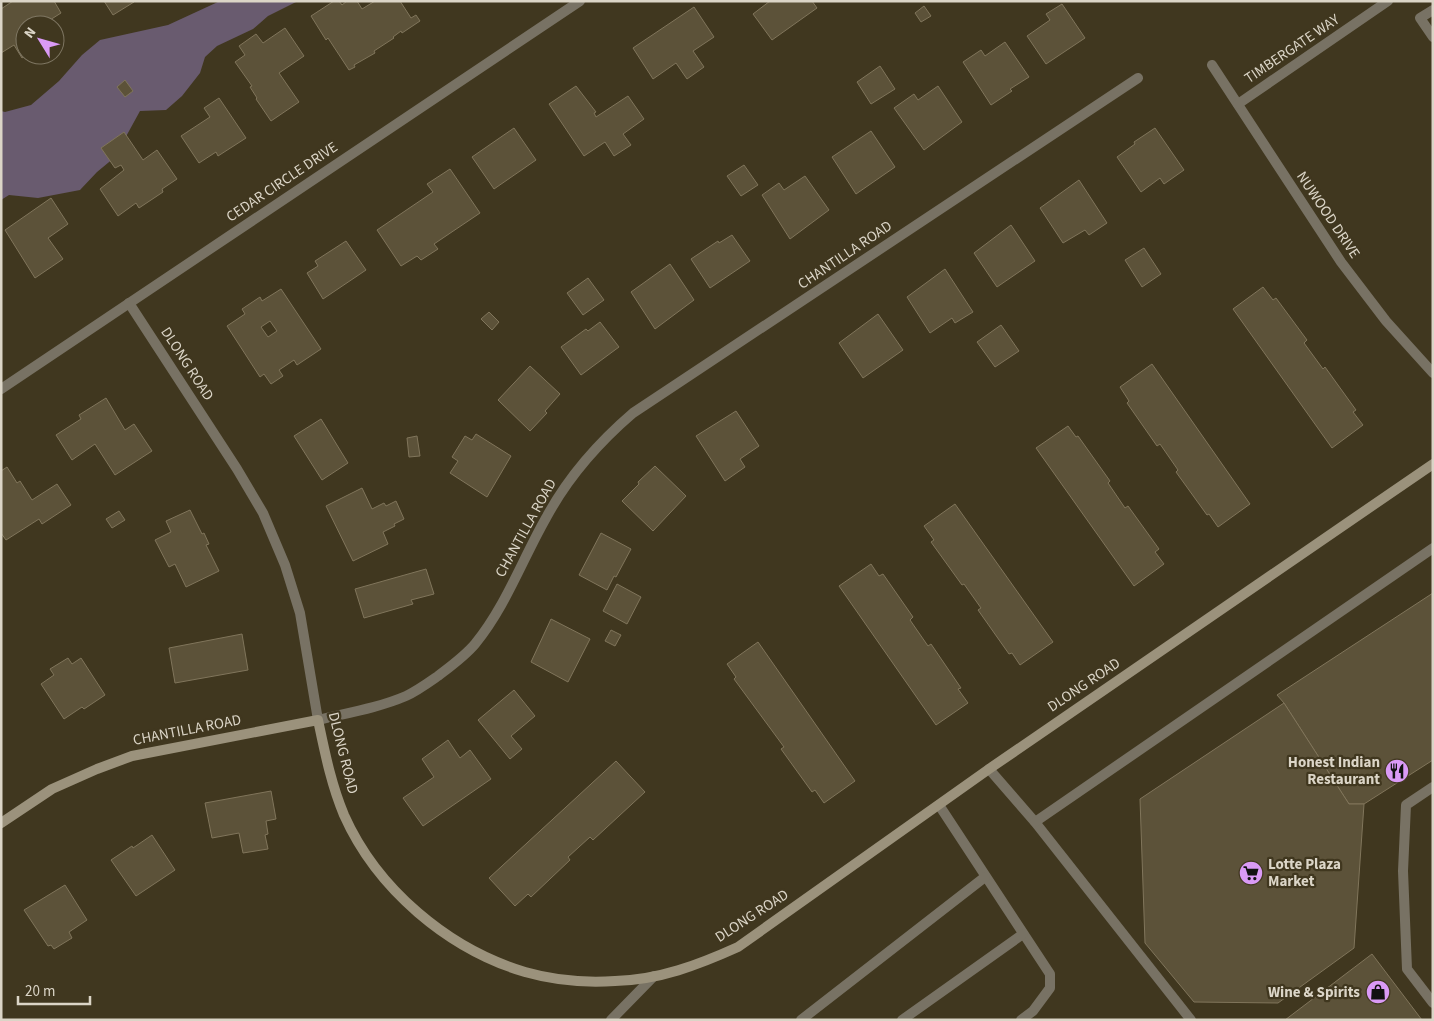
<svg xmlns="http://www.w3.org/2000/svg" width="1434" height="1021" font-family="'Source Sans 3',sans-serif">
	<rect width="100%" height="100%" fill="#40371f"/>
	<polygon fill="#695b6f" points="220,1 298,1 268,16 253,29 217,46 205,57 200,73 182,96 166,110 140,111 123,142 120,153 97,172 80,190 38,198 9,195 1,200 1,111 5,112 31,105 59,81 82,55 100,40 168,25"/>
	<g fill="#5c5239" stroke="#80755b" fill-rule="evenodd">
		<polygon points="13,1 54,1 61,13 42,25 25,25 25,55 26,55 22,58 14,45 1,53 1,9"/>
		<polygon points="104,1 133,1 134,2 113,15"/>
		<polygon points="334,1 339,1 342,5 347,1 357,1 362,9 375,1 400,1 411,18 416,15 420,21 402,33 401,31 393,37 394,38 374,51 375,53 354,65 355,67 349,70 328,38 326,40 311,16"/>
		<polygon points="770,1 812,1 817,8 772,40 753,14"/>
		<polygon points="1062,4 1085,38 1046,64 1027,36 1050,20 1046,14"/>
		<polygon points="924,6 931,16 921,22 915,13"/>
		<polygon points="694,7 714,37 693,51 704,67 687,79 676,63 653,79 633,48"/>
		<polygon points="285,28 304,56 279,73 299,102 271,121 256,99 257,98 250,87 252,86 235,62 245,55 239,46 256,34 263,43"/>
		<polygon points="1005,42 1029,77 1010,89 1012,91 991,105 963,62 981,50 985,56"/>
		<polygon points="880,66 895,89 871,104 857,82"/>
		<polygon points="125,80 133,91 125,97 117,87"/>
		<polygon points="576,86 596,112 594,113 596,117 628,96 644,119 623,134 631,145 614,156 605,142 584,156 549,104"/>
		<polygon points="938,86 962,122 924,150 894,108 914,94 918,100"/>
		<polygon points="219,98 246,138 218,156 216,152 199,163 181,136 210,117 204,108"/>
		<polygon points="514,128 536,160 494,189 472,157"/>
		<polygon points="1155,128 1184,170 1164,184 1160,178 1141,192 1117,157 1135,144 1134,142"/>
		<polygon points="871,131 895,167 856,194 832,157"/>
		<polygon points="124,132 143,160 157,150 177,179 162,189 163,192 139,208 136,203 118,216 100,189 124,170 121,165 115,168 101,148"/>
		<polygon points="744,165 758,185 741,196 727,176"/>
		<polygon points="450,169 480,213 434,244 438,249 421,260 417,256 401,266 377,230 433,192 427,184"/>
		<polygon points="805,176 829,210 790,239 762,195 779,183 784,190"/>
		<polygon points="1079,180 1107,223 1089,235 1085,230 1063,243 1040,208"/>
		<polygon points="51,198 68,224 48,238 63,259 35,278 5,230"/>
		<polygon points="1011,225 1035,261 997,287 974,253"/>
		<polygon points="732,235 750,261 710,288 691,259 718,241 719,243"/>
		<polygon points="346,241 366,270 323,299 307,273 318,266 315,261"/>
		<polygon points="1144,248 1161,274 1142,287 1125,260"/>
		<polygon points="670,264 694,300 655,329 631,292"/>
		<polygon points="945,269 973,312 955,323 952,318 930,333 907,297"/>
		<polygon points="588,278 604,300 583,315 567,293"/>
		<polygon points="1263,287 1273,300 1276,298 1307,340 1304,343 1323,369 1325,367 1356,410 1353,412 1363,425 1332,448 1233,309"/>
		<path d="M281,289L321,349L297,365L294,360L279,370L283,376L271,384L264,374L260,377L227,326L245,314L242,309L260,297L262,301ZM270,321L277,331L268,337L261,327Z"/>
		<polygon points="489,312 499,322 492,330 481,319"/>
		<polygon points="878,314 903,350 863,378 839,343"/>
		<polygon points="600,322 619,347 581,375 561,347 586,329 588,331"/>
		<polygon points="1001,325 1019,351 995,367 977,342"/>
		<polygon points="1152,364 1250,504 1218,527 1209,514 1207,515 1176,472 1178,470 1160,444 1157,446 1127,403 1129,401 1120,387"/>
		<polygon points="530,366 560,394 545,411 547,413 530,431 498,400"/>
		<polygon points="106,398 125,430 134,424 152,451 115,475 95,444 72,460 56,435 81,419 79,415"/>
		<polygon points="736,411 759,446 740,459 745,467 725,481 696,436"/>
		<polygon points="321,419 348,463 322,480 294,436"/>
		<polygon points="1068,426 1076,437 1078,436 1110,481 1108,483 1125,508 1128,506 1159,549 1155,552 1164,564 1134,586 1036,448"/>
		<polygon points="476,434 511,456 487,497 450,473 458,461 452,457 465,436 472,440"/>
		<polygon points="417,436 420,456 409,457 407,438"/>
		<polygon points="655,466 686,496 653,531 622,501 639,484 638,482"/>
		<polygon points="7,467 17,483 20,481 32,500 57,484 71,505 42,524 39,519 6,540 1,533 1,471"/>
		<polygon points="362,488 372,509 384,503 386,506 396,501 404,519 394,524 395,526 383,532 388,544 353,561 326,506"/>
		<polygon points="955,504 1053,642 1020,665 1012,653 1009,654 978,610 981,608 964,584 962,585 931,542 934,540 924,526"/>
		<polygon points="190,510 202,534 204,533 209,544 206,545 219,571 186,587 175,564 169,567 155,540 171,532 166,521"/>
		<polygon points="119,511 125,520 112,528 106,519"/>
		<polygon points="601,533 631,549 616,577 614,576 607,590 579,575"/>
		<polygon points="871,564 879,576 883,574 913,617 910,620 928,646 931,644 961,688 958,689 968,703 936,725 839,586"/>
		<polygon points="426,569 434,594 411,600 413,604 364,618 355,589"/>
		<polygon points="617,584 641,597 627,624 603,611"/>
		<polygon points="1433,593 1433,760 1364,804 1349,804 1284,703 1277,695"/>
		<polygon points="551,619 590,639 568,682 531,662"/>
		<polygon points="611,630 621,635 615,646 605,641"/>
		<polygon points="242,634 248,670 175,683 169,648"/>
		<polygon points="758,642 855,781 824,803 815,790 812,792 781,749 784,747 734,679 736,677 727,664"/>
		<polygon points="68,658 72,664 81,658 105,695 84,709 82,707 64,719 41,684 54,675 50,669"/>
		<polygon points="514,690 535,716 511,736 522,749 510,759 478,720"/>
		<polygon points="1284,703 1349,804 1364,804 1354,948 1278,1003 1194,1002 1145,943 1140,799"/>
		<polygon points="448,740 460,758 470,750 491,779 423,826 403,798 434,777 422,759"/>
		<polygon points="616,761 645,792 593,840 590,837 568,857 570,860 531,897 528,894 515,906 489,878"/>
		<polygon points="271,791 276,819 266,821 268,834 265,835 268,849 243,853 239,833 212,838 205,803"/>
		<polygon points="152,835 175,870 136,896 111,860 132,846 133,848"/>
		<polygon points="65,885 87,920 69,932 72,938 54,949 51,945 48,946 24,910"/>
		<polygon points="1372,954 1422,1020 1285,1020"/>
	</g>
	<g fill="none" stroke-linecap="round" stroke-linejoin="round">
		<g stroke="#787264" stroke-width="10">
			<polyline points="989,769 1035,822 1191,1020"/>
			<polyline points="1433,787 1406,805 1403,871 1407,969 1433,1003"/>
			<polyline points="939,805 1050,974 1050,988 1033,1011 1021,1020"/>
			<polyline points="1035,822 1433,548"/>
			<polyline points="801,1020 985,877"/>
			<polyline points="902,1020 1023,934"/>
		</g>
		<g stroke="#787264" stroke-width="10">
			<polyline points="1433,10 1420,18 1433,37"/>
			<polyline points="1212,65 1341,262 1386,321 1433,373"/>
			<polyline points="1238,104 1388,1"/>
			<path d="M129,303L237,469L263,513L285,565L300,613L318,720C347,713 378,708 406,696C417,691 428,683 438,676C451,666 465,656 475,644C506,606 522,560 546,518C568,477 598,443 633,413L1138,78"/>
			<polyline points="1,389 580,1"/>
			<polyline points="611,1020 654,976"/>
		</g>
		<path stroke="#9b927c" stroke-width="10" d="M1,823L52,789L97,769L132,756L318,720C325,753 331,784 344,815C377,889 448,949 525,972C553,980 585,983 615,981C659,980 698,965 738,947L989,769L1433,464"/>
	</g>
	<defs>
		<g id="restaurant-disc" transform="scale(1.25)"><circle r="9.5" fill="#da9af6" stroke="#40371f"/><path d="M-5-6h1v4h1v-4h1v4h1v-4h1v5L-1.5 .5V6h-2V.5L-5-1ZM5-6V6H3V1.5H1.5Q1.5-4 5-6Z" fill="#111"/></g>
		<g id="supermarket-disc" transform="scale(1.25)"><circle r="9.5" fill="#da9af6" stroke="#40371f"/><path d="M-6-5.5h2.5l.6 2H6L4.5 2H-2.5L-4.4-4H-6ZM-1.5 3.2a1.3 1.3 0 1 0 .1 0ZM3 3.2a1.3 1.3 0 1 0 .1 0Z" fill="#111"/></g>
		<g id="shop-disc" transform="scale(1.25)"><circle r="9.5" fill="#da9af6" stroke="#40371f"/><path d="M-5-2.5h2.3a2.7 3.5 0 0 1 5.4 0H5L5.5 6h-11ZM-1.5-2.5h3a1.5 2.3 0 0 0-3 0Z" fill="#111"/></g>
	</defs>
	<g fill-rule="evenodd">
		<use href="#restaurant-disc" x="1397" y="771"/>
		<use href="#supermarket-disc" x="1251" y="873"/>
		<use href="#shop-disc" x="1378" y="992"/>
	</g>
	<g text-anchor="middle" dominant-baseline="central" stroke-width="4.5" stroke-linejoin="round" paint-order="stroke">
		<g font-size="15" fill="#dbd5c7" stroke="#40371f">
			<text transform="translate(1292 49) rotate(-34)">TIMBERGATE WAY</text>
			<text transform="translate(282 182) rotate(-34)">CEDAR CIRCLE DRIVE</text>
			<text transform="translate(1328 215) rotate(56)">NUWOOD DRIVE</text>
			<text transform="translate(845 255) rotate(-34)">CHANTILLA ROAD</text>
			<text transform="translate(187 364) rotate(57)">DLONG ROAD</text>
			<text transform="translate(526 528) rotate(-61)">CHANTILLA ROAD</text>
			<text transform="translate(1084 685) rotate(-34)">DLONG ROAD</text>
			<text transform="translate(187 730) rotate(-11)">CHANTILLA ROAD</text>
			<text transform="translate(343 753) rotate(76)">DLONG ROAD</text>
			<text transform="translate(752 916) rotate(-33)">DLONG ROAD</text>
		</g>
		<g font-size="15" font-weight="bold" fill="#dbd5c7" stroke="#40371f" text-anchor="end">
			<text x="1380" y="762">Honest Indian<tspan x="1380" dy="17">Restaurant</tspan></text>
			<text x="1268" y="864" text-anchor="start">Lotte Plaza<tspan x="1268" dy="17">Market</tspan></text>
			<text x="1360" y="992">Wine &amp; Spirits</text>
		</g>
	</g>
	<rect width="1434" height="1021" fill="none" stroke="#dbd5c7" stroke-width="5"/>
	<g transform="translate(40 40) rotate(307)"><circle r="24" fill="#40371f" stroke="#7e7662"/>
	<path d="M0-4L9 19L0 12L-9 19Z" fill="#da9af6"/>
	<text y="-8" font-size="14" font-weight="bold" text-anchor="middle" fill="#dbd5c7">N</text>
	</g>
	<path d="M18 996v8h72v-8" fill="none" stroke="#dbd5c7" stroke-width="2.5"/>
	<text x="25" y="996" font-size="15" fill="#dbd5c7" stroke="#40371f" stroke-width="4" paint-order="stroke">20 m</text>
</svg>
